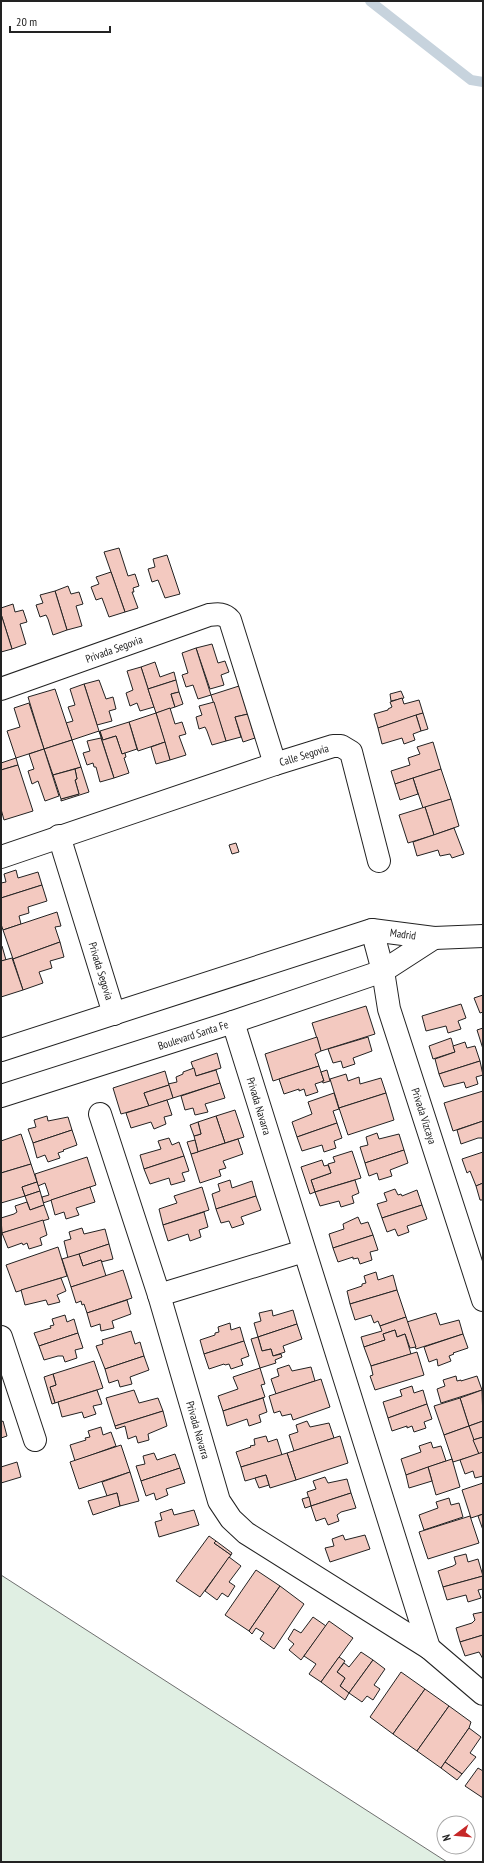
<svg xmlns="http://www.w3.org/2000/svg" width="484" height="1863" font-family="'PT Sans Narrow',sans-serif">
	<rect width="100%" height="100%" fill="#fff"/>
	<polygon fill="#e0efe3" stroke="#6f6f6f" points="1,1575 447,1862 1,1862"/>
	<g fill="none" stroke-linecap="round" stroke-linejoin="round">
		<polyline stroke="#c7d3dd" stroke-width="10" points="370,1 471,80 483,82"/>
	</g>
	<g fill="#f3c9c0" stroke="#222">
		<polygon points="119,548 128,576 135,574 139,586 133,588 134,592 132,592 138,608 125,612 104,552"/>
		<polygon points="167,555 180,594 165,598 158,580 152,582 148,569 155,567 153,559"/>
		<polygon points="111,572 125,612 109,617 102,598 96,600 91,587 99,584 96,577"/>
		<polygon points="68,586 71,594 79,592 83,604 76,606 82,626 67,630 55,591"/>
		<polygon points="55,591 67,630 53,635 48,619 46,615 40,617 36,605 43,603 40,595"/>
		<polygon points="13,604 15,612 23,610 27,622 20,624 26,644 12,649 1,614 1,608"/>
		<polygon points="1,614 12,649 1,652"/>
		<polygon points="212,644 218,663 225,661 229,672 221,675 224,685 210,689 196,648"/>
		<polygon points="196,648 211,695 198,699 193,685 186,687 182,675 188,673 182,653"/>
		<polygon points="155,662 160,677 174,672 176,680 148,689 141,667"/>
		<polygon points="141,667 154,707 140,711 137,703 130,706 126,693 133,690 127,671"/>
		<polygon points="99,680 106,699 113,697 116,709 109,711 112,721 97,725 84,684"/>
		<polygon points="176,680 179,692 171,694 175,707 156,713 148,689"/>
		<polygon points="84,684 99,731 72,740 66,723 73,721 68,707 75,705 70,689"/>
		<polygon points="239,686 248,714 235,717 241,737 226,741 211,695"/>
		<polygon points="55,689 72,740 44,749 28,697"/>
		<polygon points="401,691 404,698 391,701 390,694"/>
		<polygon points="179,692 183,704 175,707 171,694"/>
		<polygon points="402,698 404,704 419,700 423,713 378,728 374,714 388,710 388,709 392,707 390,702"/>
		<polygon points="214,702 226,741 212,745 207,731 205,727 199,729 196,717 202,715 199,706"/>
		<polygon points="29,703 44,749 16,758 7,731 20,727 14,708"/>
		<polygon points="170,708 175,724 182,722 186,734 179,736 186,755 170,760 156,713"/>
		<polygon points="156,713 165,742 138,751 129,722"/>
		<polygon points="423,713 428,729 421,731 416,715"/>
		<polygon points="248,714 255,738 243,742 235,717"/>
		<polygon points="416,715 421,731 413,734 415,740 404,744 402,738 382,744 378,728"/>
		<polygon points="129,722 137,749 122,754 116,736 103,740 100,731"/>
		<polygon points="99,731 103,740 116,736 122,754 125,753 126,757 124,758 129,773 114,778"/>
		<polygon points="101,738 114,778 100,782 96,767 94,767 93,763 87,765 83,753 90,751 87,741"/>
		<polygon points="72,740 81,767 53,775 44,749"/>
		<polygon points="165,742 170,760 156,764 151,747"/>
		<polygon points="433,742 441,769 395,784 391,771 410,765 408,758 420,754 417,747"/>
		<polygon points="44,749 59,796 45,801 38,781 32,784 28,771 34,769 29,754"/>
		<polygon points="16,758 18,765 1,770 1,763"/>
		<polygon points="18,765 33,811 4,820 1,809 1,770"/>
		<polygon points="81,767 89,792 61,801 61,799 79,794 75,780 77,779 75,769"/>
		<polygon points="75,769 77,779 75,780 79,794 61,799 53,775"/>
		<polygon points="441,769 451,799 423,808 413,778"/>
		<polygon points="413,778 418,794 400,800 395,784"/>
		<polygon points="451,799 459,826 434,835 425,807"/>
		<polygon points="425,807 434,835 408,843 399,815"/>
		<polygon points="454,828 464,854 452,858 450,854 440,856 438,850 417,856 413,842"/>
		<polygon points="236,843 239,852 232,854 229,845"/>
		<polygon points="16,870 18,878 38,872 42,885 1,898 1,883 6,882 4,874"/>
		<polygon points="42,885 47,901 28,907 29,913 19,916 21,924 3,930 1,924 1,898"/>
		<polygon points="57,912 61,926 55,927 60,942 13,959 3,930"/>
		<polygon points="60,942 64,957 50,961 52,968 39,972 43,983 23,990 13,959"/>
		<polygon points="1,946 2,946 6,960 1,961"/>
		<polygon points="12,958 23,990 1,997 1,961"/>
		<polygon points="483,995 483,1012 480,1013 474,998"/>
		<polygon points="461,1004 466,1018 458,1021 461,1029 448,1033 446,1026 426,1031 422,1016"/>
		<polygon points="366,1006 375,1034 321,1051 312,1023"/>
		<polygon points="483,1028 483,1049 477,1030"/>
		<polygon points="317,1037 321,1051 315,1054 319,1066 273,1081 265,1054"/>
		<polygon points="368,1037 372,1051 353,1058 355,1064 343,1068 341,1061 333,1063 328,1049"/>
		<polygon points="451,1038 455,1052 433,1059 429,1046"/>
		<polygon points="465,1042 467,1048 475,1046 480,1061 439,1074 435,1059 455,1052 453,1046"/>
		<polygon points="217,1053 221,1068 196,1076 191,1062"/>
		<polygon points="480,1061 483,1075 476,1077 478,1084 466,1088 464,1082 444,1087 439,1074"/>
		<polygon points="319,1066 324,1081 315,1084 318,1092 306,1096 304,1089 299,1091 299,1089 284,1094 279,1079"/>
		<polygon points="194,1068 196,1076 216,1070 220,1083 173,1098 168,1084 177,1082 176,1077 183,1074 183,1072"/>
		<polygon points="327,1070 330,1081 323,1083 322,1081 324,1081 321,1072"/>
		<polygon points="165,1071 169,1085 144,1093 149,1106 121,1114 113,1088"/>
		<polygon points="346,1074 348,1081 359,1077 360,1084 381,1078 386,1093 339,1108 330,1079"/>
		<polygon points="220,1083 225,1098 205,1104 208,1112 195,1115 193,1108 185,1110 181,1096"/>
		<polygon points="169,1085 173,1098 149,1106 144,1093"/>
		<polygon points="483,1091 483,1121 453,1131 444,1103"/>
		<polygon points="334,1093 339,1109 333,1111 337,1123 297,1137 292,1122 312,1114 308,1102"/>
		<polygon points="386,1093 394,1120 348,1135 339,1108"/>
		<polygon points="167,1100 172,1115 164,1117 166,1124 154,1129 151,1122 131,1128 126,1113"/>
		<polygon points="235,1110 244,1137 225,1143 216,1116"/>
		<polygon points="47,1116 48,1121 68,1117 72,1130 33,1143 28,1129 36,1127 34,1120"/>
		<polygon points="216,1116 225,1143 198,1152 194,1136 201,1134 198,1122"/>
		<polygon points="483,1121 483,1140 482,1138 478,1138 461,1144 457,1130"/>
		<polygon points="198,1122 201,1134 194,1136 190,1125"/>
		<polygon points="337,1123 342,1138 334,1141 336,1148 324,1152 322,1145 302,1151 297,1137"/>
		<polygon points="72,1130 77,1145 63,1150 64,1151 58,1153 60,1158 48,1162 45,1155 37,1158 33,1143"/>
		<polygon points="377,1133 379,1139 399,1134 404,1150 365,1163 360,1147 368,1145 366,1137"/>
		<polygon points="21,1134 31,1164 1,1173 1,1141"/>
		<polygon points="169,1138 172,1145 179,1142 184,1156 144,1169 140,1155 161,1149 158,1141"/>
		<polygon points="238,1139 243,1154 223,1161 226,1168 219,1170 221,1176 200,1183 191,1154"/>
		<polygon points="195,1140 198,1152 191,1154 187,1142"/>
		<polygon points="404,1150 408,1163 390,1170 392,1176 379,1180 377,1173 369,1176 365,1163"/>
		<polygon points="352,1151 361,1178 315,1192 311,1180 331,1173 328,1164 335,1162 333,1157"/>
		<polygon points="483,1152 483,1183 476,1186 470,1171 467,1173 462,1159"/>
		<polygon points="184,1156 189,1171 182,1173 185,1181 171,1185 169,1178 150,1184 144,1169"/>
		<polygon points="87,1157 96,1185 43,1203 42,1197 49,1195 45,1183 38,1186 35,1174"/>
		<polygon points="322,1160 324,1166 328,1165 331,1173 311,1180 315,1192 310,1194 301,1167"/>
		<polygon points="31,1164 37,1182 22,1187 25,1196 1,1203 1,1173"/>
		<polygon points="230,1180 232,1188 252,1181 256,1196 216,1209 212,1194 220,1191 218,1184"/>
		<polygon points="355,1180 359,1193 352,1196 354,1203 341,1207 339,1201 320,1206 315,1192"/>
		<polygon points="37,1182 40,1191 25,1196 22,1187"/>
		<polygon points="483,1183 483,1200 480,1200 476,1186"/>
		<polygon points="90,1187 95,1202 76,1208 79,1215 66,1219 64,1212 55,1215 51,1200"/>
		<polygon points="202,1187 209,1210 163,1225 159,1209 177,1203 174,1196"/>
		<polygon points="395,1189 398,1195 401,1194 402,1196 417,1190 422,1205 382,1218 377,1204 387,1201 384,1193"/>
		<polygon points="40,1191 44,1205 30,1210 25,1196"/>
		<polygon points="256,1196 261,1210 241,1217 244,1224 232,1228 229,1221 221,1223 216,1209"/>
		<polygon points="27,1202 30,1210 44,1205 49,1219 2,1233 1,1218 14,1214 17,1212 15,1206"/>
		<polygon points="422,1205 427,1219 407,1226 409,1232 398,1236 395,1229 387,1232 382,1218"/>
		<polygon points="204,1212 208,1227 199,1230 201,1237 190,1241 188,1234 168,1241 163,1225"/>
		<polygon points="358,1217 361,1224 368,1222 373,1235 333,1248 329,1234 344,1229 343,1224"/>
		<polygon points="43,1220 47,1235 40,1238 42,1245 29,1249 27,1243 23,1245 22,1243 8,1248 2,1233"/>
		<polygon points="82,1228 84,1234 105,1229 109,1244 68,1258 64,1241 71,1239 69,1232"/>
		<polygon points="373,1235 378,1250 370,1252 372,1260 360,1264 358,1258 353,1259 353,1257 338,1262 333,1248"/>
		<polygon points="109,1244 113,1259 101,1262 101,1260 83,1266 79,1254"/>
		<polygon points="58,1247 67,1276 16,1292 6,1265"/>
		<polygon points="79,1254 83,1266 101,1260 106,1276 71,1287 62,1259"/>
		<polygon points="123,1270 132,1298 87,1313 84,1304 82,1305 81,1301 76,1303 71,1287"/>
		<polygon points="376,1272 378,1280 393,1275 397,1290 350,1304 347,1291 362,1286 362,1284 366,1283 364,1276"/>
		<polygon points="61,1278 66,1291 57,1295 60,1302 48,1305 46,1300 25,1305 21,1290"/>
		<polygon points="397,1290 406,1317 380,1326 378,1321 374,1323 371,1315 355,1320 350,1304"/>
		<polygon points="127,1300 131,1314 112,1321 114,1328 101,1331 100,1324 91,1327 87,1313"/>
		<polygon points="272,1310 273,1316 293,1310 297,1324 258,1337 254,1323 261,1321 259,1313"/>
		<polygon points="436,1313 440,1325 459,1320 463,1334 416,1349 407,1322"/>
		<polygon points="65,1315 67,1322 74,1319 78,1333 39,1346 34,1333 51,1328 50,1326 54,1325 52,1319"/>
		<polygon points="406,1317 416,1347 410,1348 405,1334 397,1337 395,1330 383,1334 385,1340 364,1347 361,1337 382,1331 380,1326"/>
		<polygon points="230,1323 231,1330 240,1327 244,1341 204,1354 200,1340 215,1335 215,1333 219,1332 218,1327"/>
		<polygon points="297,1324 302,1339 283,1346 285,1352 273,1356 271,1349 262,1351 258,1337"/>
		<polygon points="395,1330 397,1337 405,1334 411,1354 371,1366 364,1347 385,1340 383,1334"/>
		<polygon points="131,1331 135,1344 140,1342 144,1356 105,1369 96,1346 103,1344 102,1340"/>
		<polygon points="78,1333 83,1348 75,1350 77,1358 65,1362 63,1356 58,1356 44,1360 39,1346"/>
		<polygon points="463,1334 468,1348 453,1353 454,1354 449,1356 451,1361 438,1366 437,1359 429,1362 424,1347"/>
		<polygon points="258,1337 262,1351 271,1349 273,1356 281,1354 282,1357 275,1360 276,1363 260,1368 251,1339"/>
		<polygon points="244,1341 249,1356 241,1359 243,1365 231,1369 229,1364 225,1365 224,1364 209,1369 204,1354"/>
		<polygon points="417,1352 424,1375 375,1390 370,1376 373,1375 371,1366"/>
		<polygon points="144,1356 149,1370 130,1377 132,1384 120,1387 118,1380 109,1383 105,1369"/>
		<polygon points="94,1361 103,1388 55,1403 50,1387 56,1385 53,1374"/>
		<polygon points="289,1365 292,1371 311,1367 315,1381 276,1394 271,1379 279,1376 277,1369"/>
		<polygon points="260,1368 265,1384 261,1385 265,1397 223,1411 218,1396 238,1389 233,1377"/>
		<polygon points="53,1374 56,1385 50,1387 55,1403 52,1404 44,1377"/>
		<polygon points="456,1376 457,1381 461,1380 461,1381 477,1376 482,1390 441,1403 437,1389 445,1386 443,1380"/>
		<polygon points="321,1379 330,1407 293,1420 291,1414 282,1416 280,1411 274,1413 269,1396"/>
		<polygon points="412,1386 414,1393 423,1390 427,1404 388,1418 383,1402 402,1396 400,1390"/>
		<polygon points="97,1390 102,1404 93,1406 96,1414 84,1418 82,1412 62,1417 58,1402"/>
		<polygon points="134,1390 139,1403 158,1398 163,1411 115,1426 106,1398"/>
		<polygon points="482,1390 483,1421 469,1426 460,1398"/>
		<polygon points="263,1398 267,1412 259,1415 261,1422 249,1426 247,1419 227,1426 223,1411"/>
		<polygon points="460,1398 469,1426 444,1435 434,1406"/>
		<polygon points="427,1404 432,1419 424,1422 426,1428 414,1432 412,1426 407,1428 407,1426 392,1431 388,1418"/>
		<polygon points="163,1411 167,1426 148,1434 149,1440 138,1443 136,1436 128,1439 125,1426 116,1429 115,1426"/>
		<polygon points="3,1421 7,1436 1,1438 1,1422"/>
		<polygon points="307,1421 310,1427 329,1423 334,1438 294,1451 289,1435 298,1432 296,1425"/>
		<polygon points="483,1421 483,1437 473,1440 469,1426"/>
		<polygon points="469,1426 479,1454 453,1462 444,1435"/>
		<polygon points="101,1427 103,1435 111,1432 116,1446 75,1461 70,1445 86,1440 85,1438 90,1437 88,1431"/>
		<polygon points="266,1436 268,1442 277,1439 282,1455 241,1467 236,1452 251,1447 250,1446 255,1445 254,1439"/>
		<polygon points="340,1436 348,1463 296,1480 287,1453"/>
		<polygon points="483,1437 483,1452 479,1454 473,1440"/>
		<polygon points="431,1442 433,1448 441,1446 446,1461 406,1475 401,1459 421,1452 419,1446"/>
		<polygon points="121,1445 130,1472 79,1489 70,1462"/>
		<polygon points="483,1452 483,1476 475,1478 473,1471 465,1474 460,1460"/>
		<polygon points="154,1453 157,1460 175,1454 180,1468 141,1481 136,1466 145,1464 143,1456"/>
		<polygon points="287,1453 296,1480 270,1488 266,1475 245,1481 241,1467"/>
		<polygon points="452,1459 460,1487 436,1495 428,1467"/>
		<polygon points="17,1462 21,1477 1,1483 1,1467"/>
		<polygon points="428,1467 432,1481 409,1488 406,1475"/>
		<polygon points="180,1468 185,1483 166,1489 168,1495 156,1500 154,1493 146,1496 141,1481"/>
		<polygon points="130,1472 139,1501 120,1506 117,1493 107,1496 102,1482"/>
		<polygon points="266,1475 269,1485 259,1488 255,1478"/>
		<polygon points="325,1477 328,1483 347,1479 351,1493 311,1506 307,1492 316,1489 313,1481"/>
		<polygon points="483,1483 483,1514 471,1518 462,1490"/>
		<polygon points="117,1493 120,1506 93,1515 88,1501"/>
		<polygon points="351,1493 356,1508 341,1512 337,1515 339,1521 328,1525 325,1518 316,1521 311,1506"/>
		<polygon points="309,1497 311,1506 305,1508 302,1499"/>
		<polygon points="449,1498 451,1505 459,1503 463,1517 424,1530 419,1515 438,1508 436,1502"/>
		<polygon points="172,1509 174,1515 194,1510 199,1525 159,1537 155,1522 162,1520 160,1513"/>
		<polygon points="483,1514 483,1530 478,1516"/>
		<polygon points="470,1516 479,1543 428,1559 419,1532"/>
		<polygon points="343,1535 345,1540 365,1535 370,1549 330,1562 325,1548 334,1546 332,1539"/>
		<polygon points="209,1536 216,1541 214,1543 231,1555 200,1597 176,1581"/>
		<polygon points="216,1541 232,1553 231,1555 214,1543"/>
		<polygon points="466,1554 468,1562 478,1559 483,1576 443,1587 438,1571 453,1566 456,1564 454,1557"/>
		<polygon points="229,1557 241,1566 229,1582 235,1586 228,1597 222,1593 217,1600 205,1591"/>
		<polygon points="256,1570 280,1586 249,1631 225,1615"/>
		<polygon points="483,1576 483,1589 478,1590 481,1598 468,1602 466,1595 462,1596 447,1600 443,1587"/>
		<polygon points="280,1586 304,1604 274,1649 260,1639 264,1633 256,1628 252,1634 249,1631"/>
		<polygon points="483,1612 483,1635 460,1642 456,1628 472,1623 475,1620 473,1614"/>
		<polygon points="313,1617 326,1626 301,1660 289,1650 294,1644 288,1639 294,1629 301,1633"/>
		<polygon points="329,1621 353,1638 321,1682 309,1674 316,1664 304,1656"/>
		<polygon points="483,1635 483,1659 479,1652 465,1656 460,1642"/>
		<polygon points="361,1652 373,1660 349,1693 340,1686 345,1678 337,1672 344,1663 349,1667"/>
		<polygon points="339,1657 345,1661 337,1672 345,1678 340,1686 349,1693 345,1700 321,1682"/>
		<polygon points="373,1660 385,1669 374,1685 380,1689 373,1700 367,1696 362,1702 349,1693"/>
		<polygon points="401,1672 425,1689 393,1734 370,1717"/>
		<polygon points="425,1689 449,1706 417,1751 393,1734"/>
		<polygon points="449,1706 471,1722 469,1728 441,1768 417,1751"/>
		<polygon points="469,1728 481,1737 470,1753 476,1757 462,1774 445,1762"/>
		<polygon points="445,1762 462,1774 457,1780 441,1768"/>
		<polygon points="478,1768 483,1771 483,1798 465,1786"/>
	</g>
	<g fill="none" stroke-linecap="round" stroke-linejoin="round">
		<g stroke="#222" stroke-width="24">
			<g id="minor">
				<path d="M1,689L209,615C218,614 224,613 230,620L275,764"/>
				<polyline points="59,836 114,1014"/>
				<polyline points="1,857 275,764 333,746 341,746 351,752 379,861"/>
				<polyline points="372,930 383,971 389,1009 483,1300"/>
				<polyline points="233,1022 429,1648"/>
				<polyline points="1,1050 372,930 434,938 483,936"/>
				<polyline points="1,1096 233,1022 383,971 434,938"/>
				<polyline points="100,1114 159,1295 219,1501 231,1519 246,1533 429,1648 483,1694"/>
				<polyline points="159,1295 304,1251"/>
				<polyline points="1,1337 35,1440"/>
			</g>
		</g>
		<use href="#minor" stroke="#fff" stroke-width="22"/>
	</g>
	<g text-anchor="middle" dominant-baseline="central" stroke-width="3" stroke-linejoin="round" paint-order="stroke">
		<g font-size="11" fill="#222" stroke="#fff">
			<text transform="translate(114 649) rotate(-20)">Privada Segovia</text>
			<text transform="translate(304 755) rotate(-17)">Calle Segovia</text>
			<text transform="translate(403 934) rotate(7)">Madrid</text>
			<text transform="translate(101 971) rotate(73)">Privada Segovia</text>
			<text transform="translate(193 1035) rotate(-18)">Boulevard Santa Fe</text>
			<text transform="translate(259 1106) rotate(73)">Privada Navarra</text>
			<text transform="translate(424 1116) rotate(72)">Privada Vizcaya</text>
			<text transform="translate(198 1430) rotate(74)">Privada Navarra</text>
		</g>
	</g>
	<rect width="484" height="1863" fill="none" stroke="#222222" stroke-width="4"/>
	<g transform="translate(456 1835) rotate(254)"><circle r="19" fill="#ffffff" stroke="#a7a7a7"/>
	<path d="M0-3L7 15L0 10L-7 15Z" fill="#c62828"/>
	<text y="-6" font-size="11" font-weight="bold" text-anchor="middle" fill="#222222">N</text>
	</g>
	<path d="M10 26v6h100v-6" fill="none" stroke="#222222" stroke-width="2"/>
	<text x="16" y="26" font-size="12" fill="#222222" stroke="#ffffff" stroke-width="3" paint-order="stroke">20 m</text>
</svg>
